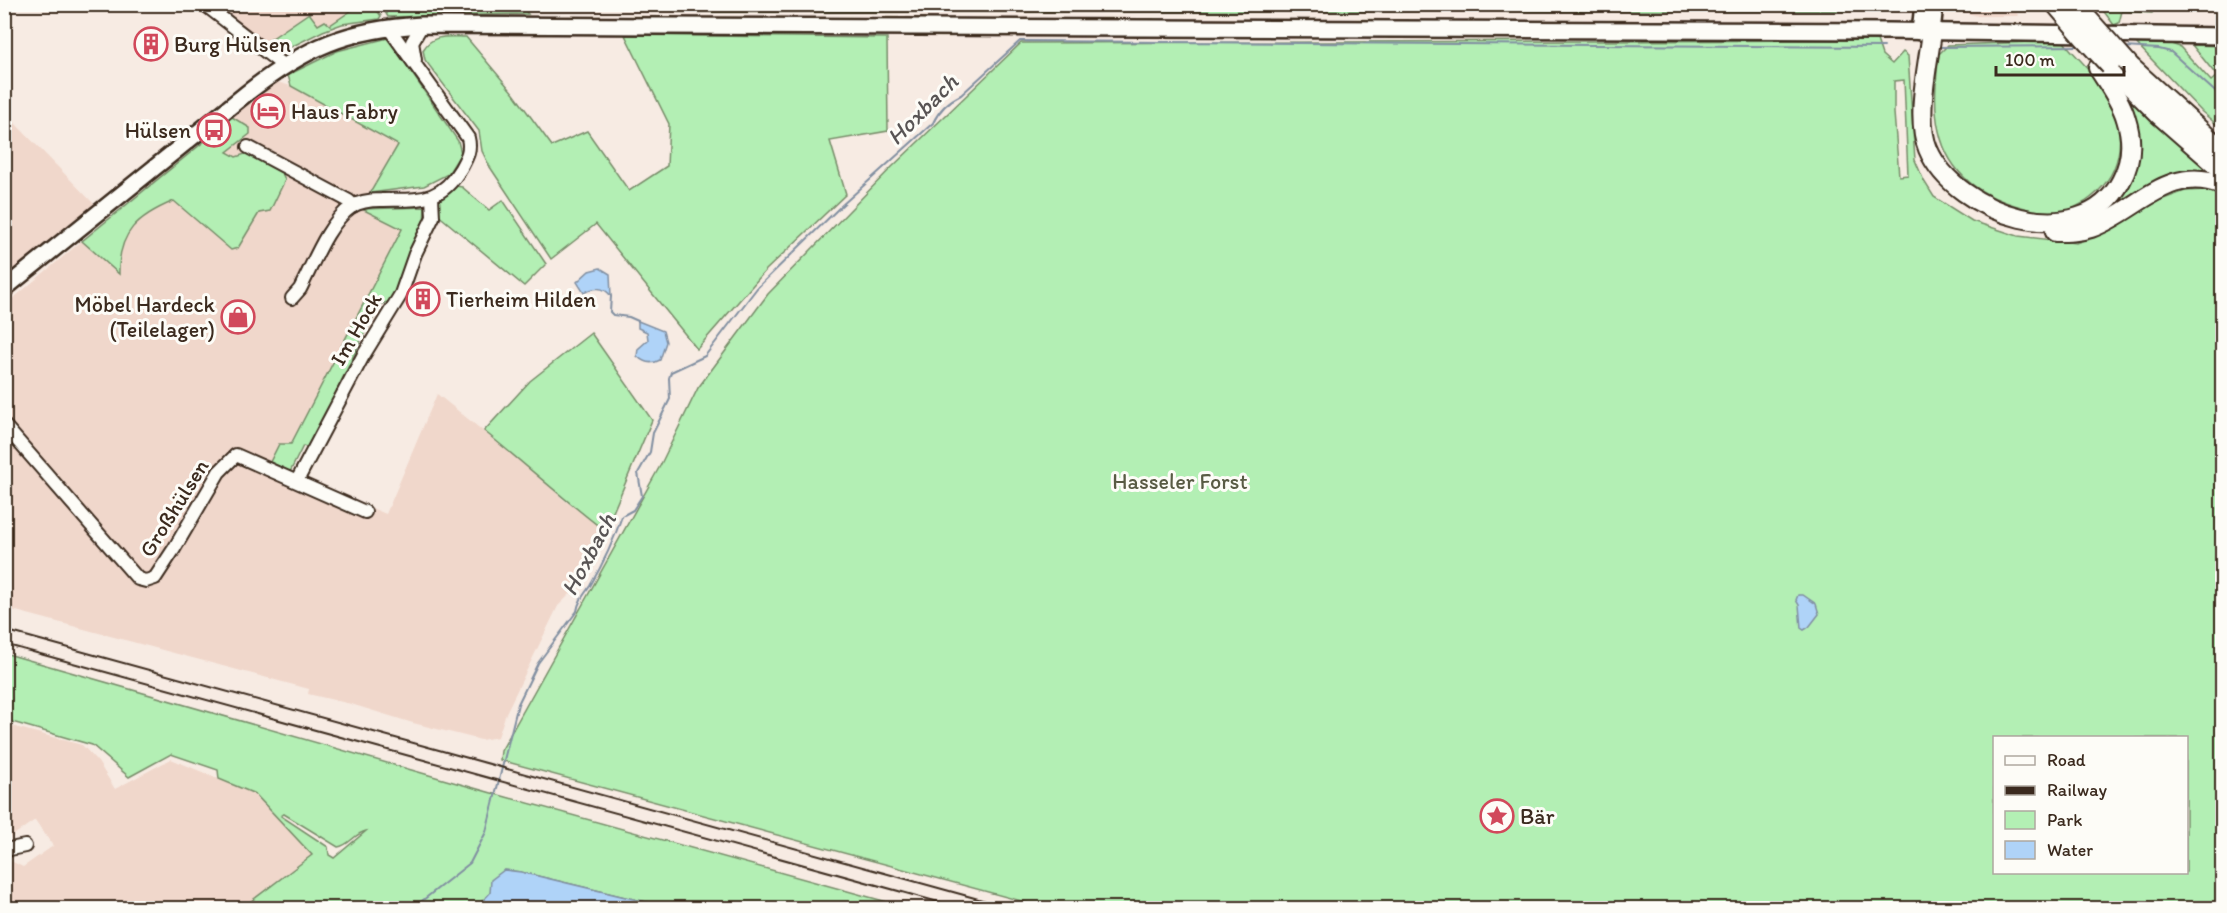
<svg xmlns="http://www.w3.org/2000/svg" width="2227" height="913" font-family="Itim,sans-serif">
	<rect width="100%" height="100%" fill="#f7ebe3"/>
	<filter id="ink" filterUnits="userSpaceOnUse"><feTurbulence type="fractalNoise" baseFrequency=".0167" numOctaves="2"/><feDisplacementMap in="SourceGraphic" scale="12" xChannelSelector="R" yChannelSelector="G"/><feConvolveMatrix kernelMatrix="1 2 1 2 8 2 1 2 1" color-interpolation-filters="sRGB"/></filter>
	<g filter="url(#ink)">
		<g fill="#f0d7cb">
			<polygon points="1945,4 2011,5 2019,16 1978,16 1944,7"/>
			<polygon points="220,5 373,5 381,16 379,19 342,24 323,31 279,54 250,33"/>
			<polygon points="273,81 291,86 398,145 368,196 409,237 284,471 386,514 437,394 533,471 563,499 609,534 572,592 558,606 506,713 498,737 481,740 413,723 351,704 308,694 309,689 5,608 4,306 174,164 211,136 214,138 219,134 217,131 258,91"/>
			<polygon points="5,113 100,210 5,303"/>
			<polygon points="4,724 82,745 98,762 115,789 171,759 255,794 313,856 242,908 5,908 5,863 11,861 23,867 53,846 35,820 5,841"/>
		</g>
		<g fill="#b3efb4" stroke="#778c69" stroke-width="1.5" fill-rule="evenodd">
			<polygon points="361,4 373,5 381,16 379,19 342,24 323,31 283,51 268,41 309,13 318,25 325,21 330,25"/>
			<polygon points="381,5 521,5 528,14 388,17"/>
			<polygon points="673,5 1901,5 1899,11 678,12"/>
			<polygon points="2099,5 2154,5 2152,13 2122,11 2119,23 2114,25"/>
			<path d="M625,35L887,38L888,131L830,141L846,194L766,270L697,349L596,224L551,259L490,167L482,151L479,131L425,60L423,50C433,33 449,37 466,37L514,94L552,146L587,131L629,191L667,166L669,124Z"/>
			<polygon points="388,38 458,141 461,153 448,174 424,186 370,193 398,145 291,86 288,75 337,51"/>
			<path d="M1877,40L1882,55L1892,64L1903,52L1908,56L1915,160L1924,181L1934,197L1972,221L2018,236L2076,243L2109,231L2158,201L2185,191L2206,190L2222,197V908H1047L500,760L501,751L660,466L698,388L768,294L892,167L1021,43ZM1904,80L1908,175L1899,176L1894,113V81ZM1994,738H2186V872H1994Z"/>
			<path d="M2063,41C2078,59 2099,77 2109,98C2128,138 2122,177 2085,202C2076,207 2062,215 2051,215C2043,215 2033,211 2025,208C1982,197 1949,176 1939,131C1933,105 1936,79 1939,54L1948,45Z"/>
			<polygon points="2134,41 2168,43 2180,47 2211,81 2217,76 2192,45 2222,46 2222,129 2202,112"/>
			<polygon points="2113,82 2166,133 2220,180 2215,179 2113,212 2067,224 2127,173"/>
			<path d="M232,117L250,128V134L227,152L236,157L248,153L281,170L285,180L270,211L259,213L238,248L231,250L174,201C138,216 118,232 119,274L82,241L211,136L214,138L219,134L217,131Z"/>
			<polygon points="456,186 462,187 489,210 503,200 546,264 524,286 437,214 438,200"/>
			<polygon points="425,207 424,223 391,301 381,304 364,334 309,448 303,446 290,472 270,462 279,444 291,444 402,229 362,209"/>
			<path d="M591,333L652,420L605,531C563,499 525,464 484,431L530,381Z"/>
			<path d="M4,653L488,792L909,908H671L521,872L504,870L490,893L476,908H242L312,855L255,794L219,779L218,770L171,754L129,777L92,745L5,720ZM284,814L338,847C349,846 355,833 366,831L334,858L329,855L328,847L281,816Z"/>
		</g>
		<g fill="#afd3f8" stroke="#818fa1" stroke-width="1.5">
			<path d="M600,268L610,274L611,296C604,286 593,287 584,293L577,282L589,271Z"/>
			<path d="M638,321L663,331L666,342L660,360C651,365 644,363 637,356L638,349L648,340L647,332L638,328Z"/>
			<polygon points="1798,595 1803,595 1816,604 1819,614 1809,627 1804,630 1801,628 1799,605 1796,600"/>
			<polygon points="504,870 521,872 671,908 476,908 490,893 491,880"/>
		</g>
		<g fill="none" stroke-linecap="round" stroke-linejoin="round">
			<g stroke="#818fa1" stroke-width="2">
				<polyline points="837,4 891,7 966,5"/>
				<polyline points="1941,47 2079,46"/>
				<polyline points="2124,47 2159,49 2171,52 2222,98"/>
				<polyline points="611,296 610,312 613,315 629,317 638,321"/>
				<path d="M413,908L470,863L486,832L518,704L538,663L577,611C579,600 584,595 590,586C603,564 614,540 622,516L633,510L642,496L638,473L650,452L653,433L670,399L669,378L671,372L705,356L757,288L841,206L933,123C939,110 948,101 961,95L1020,41L1884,47"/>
			</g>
			<g stroke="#3b2a1e" stroke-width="16">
				<g id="minor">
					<polyline points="204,4 284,66"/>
					<polyline points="415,60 412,42 422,25"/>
					<polyline points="248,147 349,201 353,206"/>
					<path d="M292,298L300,289C313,264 328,223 351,207C360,201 370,200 381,200C418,199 440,204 461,168C467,157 471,150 468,138L388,27"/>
					<polyline points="4,425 138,579 146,581 155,578 174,549 219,472 236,455 365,512"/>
					<polyline points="299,477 363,356 401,294 415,254 433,217 432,197"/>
					<polyline points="4,852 10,849 25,846"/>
				</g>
			</g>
			<g stroke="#3b2a1e" stroke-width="20">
				<g id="major">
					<polyline points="1920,32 1923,4"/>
					<polyline points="1932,32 1935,4"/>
					<path d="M4,289L247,93C306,47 347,29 422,25L1889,31L2222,36"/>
				</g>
			</g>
			<g stroke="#3b2a1e" stroke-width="22">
				<g id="highway">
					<path d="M1932,32C1928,65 1915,118 1928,149C1955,214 2082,257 2121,181C2132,161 2133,141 2126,119C2121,101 2108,84 2098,68"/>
					<polyline points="2110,66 2158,114 2222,170"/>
					<polyline points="2131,67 2222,150"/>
					<path d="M2055,232C2067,232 2079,232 2091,228C2137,212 2168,163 2222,185"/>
				</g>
			</g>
			<use href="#minor" stroke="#fdfcf7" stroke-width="12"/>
			<use href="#major" stroke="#fdfcf7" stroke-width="15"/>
			<use href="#highway" stroke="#fdfcf7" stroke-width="18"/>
			<g stroke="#3b2a1e" stroke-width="2">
				<polyline points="4,630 1011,908"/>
				<polyline points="4,644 960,908"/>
			</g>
			<g stroke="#3b2a1e" stroke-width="22" stroke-linecap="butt">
				<g id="highway-bridge">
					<polyline points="2075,4 2131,67"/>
					<polyline points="2056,5 2084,38 2110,66"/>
				</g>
			</g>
			<use href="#highway-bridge" stroke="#fdfcf7" stroke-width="18"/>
		</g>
	</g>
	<defs>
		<g id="building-ring" transform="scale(1.725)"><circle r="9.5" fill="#fdfcf7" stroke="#d1495b" stroke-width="1.5"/><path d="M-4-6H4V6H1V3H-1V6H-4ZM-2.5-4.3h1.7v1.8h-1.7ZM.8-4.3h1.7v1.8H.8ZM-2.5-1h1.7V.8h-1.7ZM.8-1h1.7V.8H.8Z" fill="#d1495b"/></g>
		<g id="hotel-ring" transform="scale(1.725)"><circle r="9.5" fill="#fdfcf7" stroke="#d1495b" stroke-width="1.5"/><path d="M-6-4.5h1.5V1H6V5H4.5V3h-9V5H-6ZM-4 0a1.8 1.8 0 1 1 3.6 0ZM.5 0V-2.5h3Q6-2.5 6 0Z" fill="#d1495b"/></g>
		<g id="bus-ring" transform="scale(1.725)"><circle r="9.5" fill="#fdfcf7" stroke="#d1495b" stroke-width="1.5"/><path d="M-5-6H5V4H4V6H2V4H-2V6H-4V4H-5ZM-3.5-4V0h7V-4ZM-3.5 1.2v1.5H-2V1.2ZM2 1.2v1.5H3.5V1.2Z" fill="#d1495b"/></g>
		<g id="shop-ring" transform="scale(1.725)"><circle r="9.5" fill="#fdfcf7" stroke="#d1495b" stroke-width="1.5"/><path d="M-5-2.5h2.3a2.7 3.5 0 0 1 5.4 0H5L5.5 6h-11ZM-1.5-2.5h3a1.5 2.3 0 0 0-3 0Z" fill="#d1495b"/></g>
		<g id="sight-ring" transform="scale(1.725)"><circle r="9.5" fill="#fdfcf7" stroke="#d1495b" stroke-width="1.5"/><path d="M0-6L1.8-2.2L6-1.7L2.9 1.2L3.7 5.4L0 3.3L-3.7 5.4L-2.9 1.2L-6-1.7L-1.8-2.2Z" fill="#d1495b"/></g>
	</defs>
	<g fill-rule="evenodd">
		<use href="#building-ring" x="151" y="44"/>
		<use href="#hotel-ring" x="268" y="111"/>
		<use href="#bus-ring" x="214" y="130"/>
		<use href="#building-ring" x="423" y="299"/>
		<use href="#shop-ring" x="238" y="317"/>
		<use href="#sight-ring" x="1497" y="816"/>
	</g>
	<g text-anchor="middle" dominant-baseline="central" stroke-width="6" stroke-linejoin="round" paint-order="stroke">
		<g font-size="22" fill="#3b2a1e" stroke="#fdfcf7" text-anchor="start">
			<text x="174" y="44">Burg Hülsen</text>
			<text x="291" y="111">Haus Fabry</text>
			<text x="191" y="130" text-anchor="end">Hülsen</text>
			<text x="446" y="299">Tierheim Hilden</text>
			<text x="215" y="304" text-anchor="end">Möbel Hardeck<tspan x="215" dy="25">(Teilelager)</tspan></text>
			<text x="1520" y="816">Bär</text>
		</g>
		<g font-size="22" fill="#3b2a1e" stroke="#fdfcf7">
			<text transform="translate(356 329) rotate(-60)">Im Hock</text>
			<text transform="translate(174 508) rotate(-58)">Großhülsen</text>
		</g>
		<g font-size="22" fill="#595b44" stroke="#fdfcf7">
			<text x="1180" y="481">Hasseler Forst</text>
		</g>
		<g font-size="24" font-style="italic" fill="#585454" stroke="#fdfcf7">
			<text transform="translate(922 109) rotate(-45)">Hoxbach</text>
			<text transform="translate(588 554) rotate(-62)">Hoxbach</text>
		</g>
	</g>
	<rect width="2227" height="913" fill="none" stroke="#fdfcf7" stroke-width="24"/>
	<rect x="12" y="12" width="2203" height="889" fill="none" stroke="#3b2a1e" stroke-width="2" filter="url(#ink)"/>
	<rect x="1993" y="736" width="195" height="138" fill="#fdfcf7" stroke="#afa8a0" stroke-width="1.5"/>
	<rect x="2005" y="756" width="30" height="9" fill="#fdfcf7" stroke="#afa8a0" stroke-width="1.5"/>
	<text x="2047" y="766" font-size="18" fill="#3b2a1e">Road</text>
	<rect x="2005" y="786" width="30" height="9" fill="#3b2a1e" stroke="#afa8a0" stroke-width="1.5"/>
	<text x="2047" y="796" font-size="18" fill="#3b2a1e">Railway</text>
	<rect x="2005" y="811" width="30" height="18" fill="#b3efb4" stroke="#afa8a0" stroke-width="1.5"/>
	<text x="2047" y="826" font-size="18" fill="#3b2a1e">Park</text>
	<rect x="2005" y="841" width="30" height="18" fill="#afd3f8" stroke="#afa8a0" stroke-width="1.5"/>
	<text x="2047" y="856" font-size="18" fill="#3b2a1e">Water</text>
	<path d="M1996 66v9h128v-9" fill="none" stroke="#3b2a1e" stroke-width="3"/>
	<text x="2005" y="66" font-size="18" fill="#3b2a1e" stroke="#fdfcf7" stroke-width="4.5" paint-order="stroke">100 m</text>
</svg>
